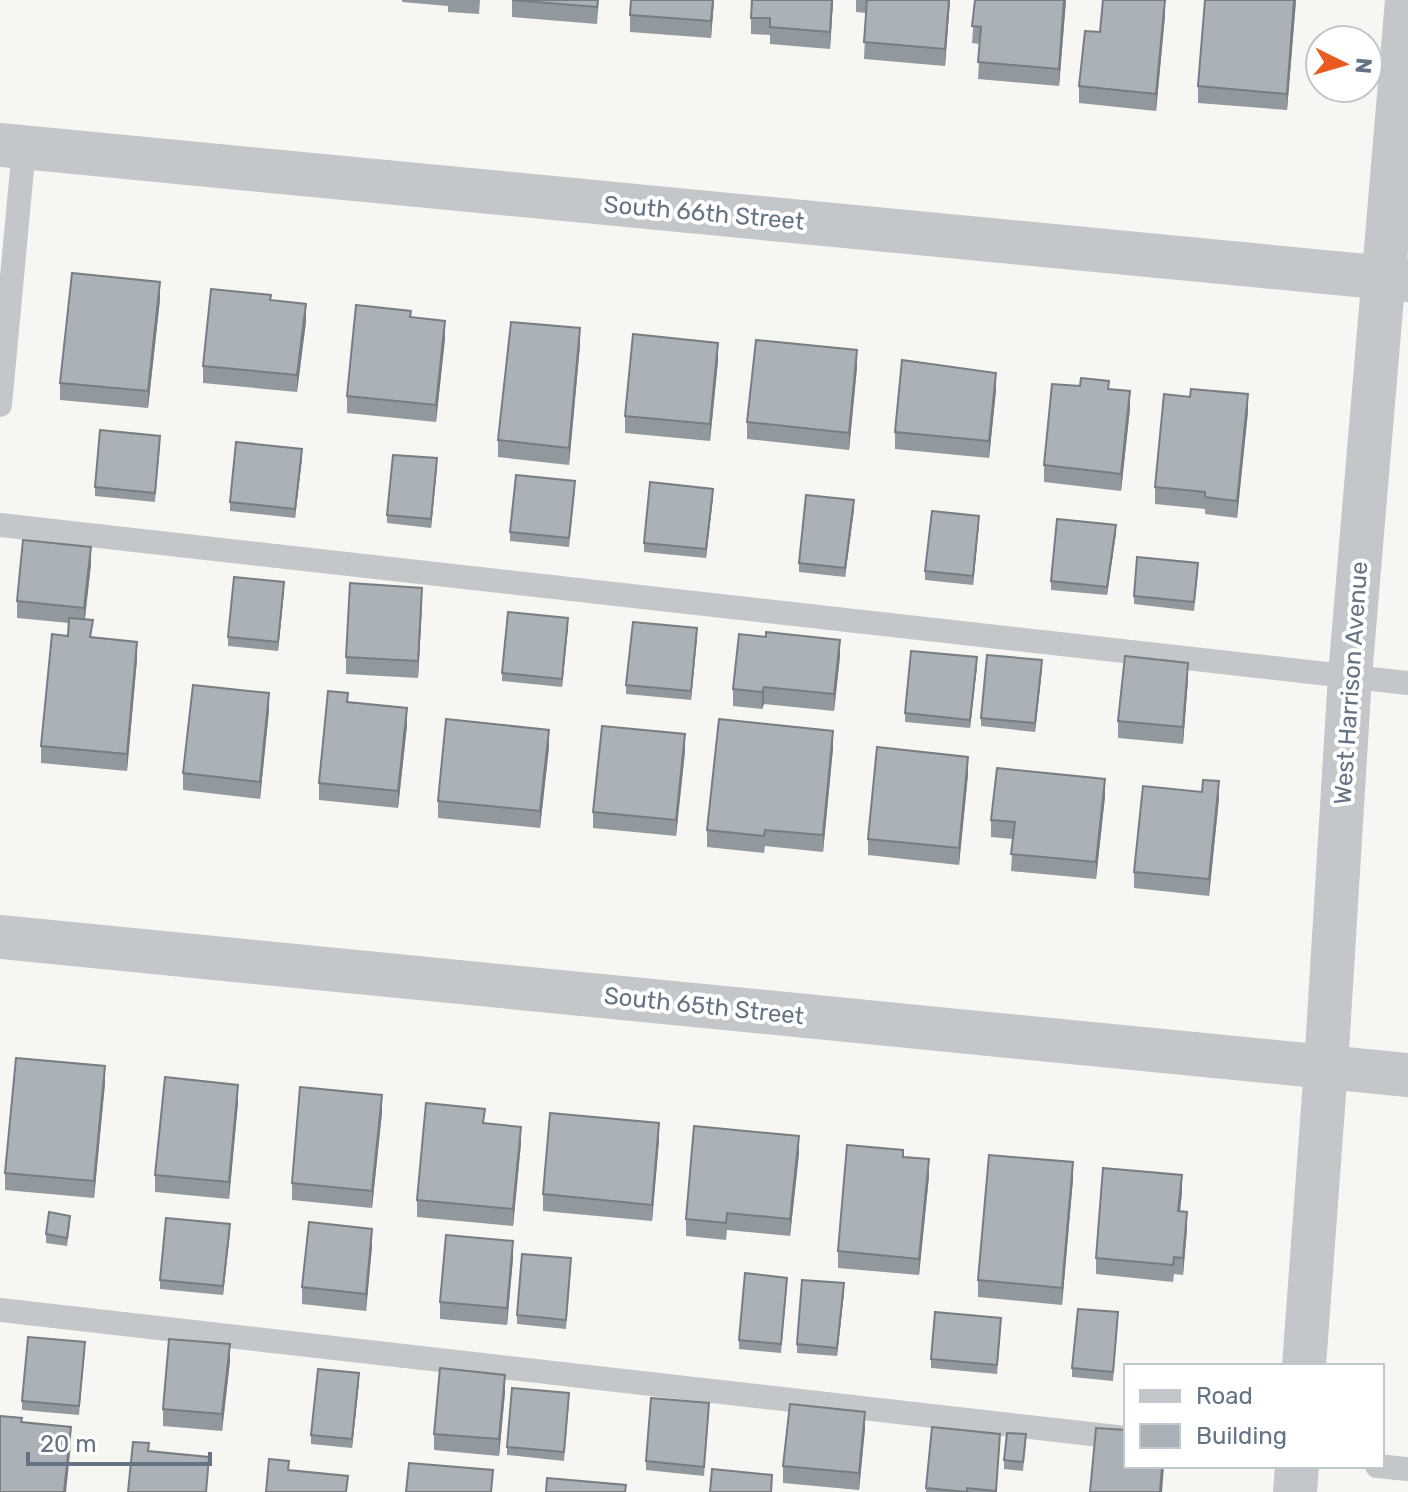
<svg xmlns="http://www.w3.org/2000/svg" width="1408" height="1492" font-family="Rubik,sans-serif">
	<rect width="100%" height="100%" fill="#f6f6f3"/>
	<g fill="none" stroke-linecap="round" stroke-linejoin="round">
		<g stroke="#c3c7ca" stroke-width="24">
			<polyline points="0,405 24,148"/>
			<polyline points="0,525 1408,683"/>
			<polyline points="0,1310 1126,1438"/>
			<polyline points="1377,1466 1408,1469"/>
		</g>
		<g stroke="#c3c7ca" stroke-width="44">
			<polyline points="0,145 1408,280"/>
			<polyline points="0,937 1408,1075"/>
			<polyline points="1304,1366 1326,1067 1350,676 1407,0"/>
			<polyline points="1295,1492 1297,1466"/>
		</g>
	</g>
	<g fill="#92999e">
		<polygon points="402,0 480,0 479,14 448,12 448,6 402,2"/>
		<polygon points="512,0 599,0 597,24 512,17"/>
		<polygon points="714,0 711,38 630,32 630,15"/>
		<polygon points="833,0 830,49 770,44 770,35 751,34 751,18"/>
		<polygon points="856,0 950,0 945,66 864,59 866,13 856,12"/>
		<polygon points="975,0 1066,0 1059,86 978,79 980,44 972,43"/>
		<polygon points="1296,0 1287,110 1198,103 1198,86"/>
		<polygon points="1165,15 1156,111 1079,103 1079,86 1100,32"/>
		<polygon points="160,299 148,408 60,400 60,383"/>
		<polygon points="271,300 306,321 297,392 203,383 203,366"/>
		<polygon points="445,338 436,422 347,413 347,396"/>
		<polygon points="580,345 569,465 498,457 498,440"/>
		<polygon points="718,360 710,441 625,433 625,416"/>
		<polygon points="857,367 849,450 747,439 747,422"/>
		<polygon points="1109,389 1130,408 1121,491 1044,482 1044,465"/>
		<polygon points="996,390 989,458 895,449 895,432"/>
		<polygon points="1248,411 1237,518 1205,514 1205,509 1155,504 1155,487"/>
		<polygon points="160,445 155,502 95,496 95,487"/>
		<polygon points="302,458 295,518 230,511 230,502"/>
		<polygon points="437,467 431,528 387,523 387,515"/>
		<polygon points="575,490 569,547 510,541 510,532"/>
		<polygon points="713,497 706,558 644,552 644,543"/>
		<polygon points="854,509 845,577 799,572 799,563"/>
		<polygon points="979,524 973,585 925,580 925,571"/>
		<polygon points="1116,533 1107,595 1051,590 1051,581"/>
		<polygon points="91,564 85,619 92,638 137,659 127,771 41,763 41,746 68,636 69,623 17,618 17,601"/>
		<polygon points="1198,572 1194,611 1134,604 1134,596"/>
		<polygon points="284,591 278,651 228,646 228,637"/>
		<polygon points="422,605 418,678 346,674 346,657"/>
		<polygon points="568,627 562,687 502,681 502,673"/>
		<polygon points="697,637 691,700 626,694 626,685"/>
		<polygon points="840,656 834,711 764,704 762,709 733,706 733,689"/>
		<polygon points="977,666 970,728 905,722 905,713"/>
		<polygon points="1042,669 1035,732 981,726 981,718"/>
		<polygon points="1188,679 1183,744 1118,738 1118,721"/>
		<polygon points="348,702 407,725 398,808 319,800 319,783"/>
		<polygon points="269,710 260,799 183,790 183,773"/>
		<polygon points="549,747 540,828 438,818 438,801"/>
		<polygon points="833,748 823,852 765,846 764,853 707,847 707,830"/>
		<polygon points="685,751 676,836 593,828 593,812"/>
		<polygon points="968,774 959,865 868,855 868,839"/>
		<polygon points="1105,796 1096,879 1011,871 1013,839 991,837 991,820"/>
		<polygon points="1219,798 1209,896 1134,888 1134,872"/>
		<polygon points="105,1083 94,1198 5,1190 5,1173"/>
		<polygon points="238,1102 229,1199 155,1192 155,1175"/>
		<polygon points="382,1112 372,1208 292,1200 292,1183"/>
		<polygon points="485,1123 521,1143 513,1226 417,1217 417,1200"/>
		<polygon points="659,1140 652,1221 543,1211 543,1194"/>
		<polygon points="799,1153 790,1236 727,1230 726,1240 686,1236 686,1219"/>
		<polygon points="903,1157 929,1176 919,1275 838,1268 838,1251"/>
		<polygon points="1073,1179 1062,1305 978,1297 978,1280"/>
		<polygon points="1182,1192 1180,1211 1187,1229 1183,1275 1174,1274 1173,1282 1096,1274 1096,1258"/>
		<polygon points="70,1225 67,1246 46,1243 46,1234"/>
		<polygon points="230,1232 223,1295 160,1289 160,1280"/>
		<polygon points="372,1246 366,1311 302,1304 302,1287"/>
		<polygon points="513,1258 507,1325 440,1319 440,1302"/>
		<polygon points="571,1267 566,1329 517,1324 517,1315"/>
		<polygon points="787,1286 781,1353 739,1349 739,1340"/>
		<polygon points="844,1292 837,1356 797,1353 797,1344"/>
		<polygon points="1118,1321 1113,1381 1072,1377 1072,1368"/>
		<polygon points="1001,1327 997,1374 931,1368 931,1359"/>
		<polygon points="85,1350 79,1415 22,1410 22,1401"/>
		<polygon points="230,1361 222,1431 163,1426 163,1409"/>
		<polygon points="359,1382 352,1448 311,1444 311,1435"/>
		<polygon points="505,1392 499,1456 434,1450 434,1434"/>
		<polygon points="569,1402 564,1461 507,1455 507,1447"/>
		<polygon points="709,1412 704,1476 646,1470 646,1461"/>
		<polygon points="865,1428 859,1490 783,1483 783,1466"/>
		<polygon points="1000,1442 996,1492 926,1492 926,1488"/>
		<polygon points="1026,1443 1023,1471 1004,1469 1004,1460"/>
	</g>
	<g fill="#777d81">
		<polygon points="713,0 714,0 711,38 711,21"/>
		<polygon points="832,0 833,0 830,49 830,32"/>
		<polygon points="949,0 950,0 945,66 945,49"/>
		<polygon points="1064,0 1066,0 1059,86 1059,69"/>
		<polygon points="1165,0 1165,15 1156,111 1156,94"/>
		<polygon points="1294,0 1296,0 1287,110 1287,94"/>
		<polygon points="160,282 160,299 148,408 148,391"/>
		<polygon points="306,304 306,321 297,392 297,375"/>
		<polygon points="445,321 445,338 436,422 436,405"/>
		<polygon points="580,328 580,345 569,465 569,448"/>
		<polygon points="718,343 718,360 710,441 710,424"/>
		<polygon points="857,350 857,367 849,450 849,433"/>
		<polygon points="996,373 996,390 989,458 989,441"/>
		<polygon points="1130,391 1130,408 1121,491 1121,474"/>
		<polygon points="1248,394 1248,411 1237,518 1237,501"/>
		<polygon points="302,449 302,458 295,518 295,509"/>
		<polygon points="437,458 437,467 431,528 431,519"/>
		<polygon points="713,489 713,497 706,558 706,549"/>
		<polygon points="854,500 854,509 845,577 845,568"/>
		<polygon points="979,516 979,524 973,585 973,576"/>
		<polygon points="1116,525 1116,533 1107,595 1107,587"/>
		<polygon points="91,547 91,564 84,625 84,608"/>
		<polygon points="284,582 284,591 278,651 278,642"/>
		<polygon points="422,588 422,605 418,678 418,661"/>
		<polygon points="568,618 568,627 562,687 562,679"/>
		<polygon points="697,628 697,637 691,700 691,691"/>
		<polygon points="840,640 840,656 834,711 834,694"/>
		<polygon points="137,642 137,659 127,771 127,754"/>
		<polygon points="977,657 977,666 970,728 970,720"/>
		<polygon points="1042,660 1042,669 1035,732 1035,723"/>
		<polygon points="1188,663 1188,679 1183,744 1183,727"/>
		<polygon points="764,687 764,704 762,709 762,692"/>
		<polygon points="269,693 269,710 260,799 260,782"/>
		<polygon points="407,708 407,725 398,808 398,791"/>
		<polygon points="549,730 549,747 540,828 540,811"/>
		<polygon points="833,731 833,748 823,852 823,835"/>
		<polygon points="685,734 685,751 676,836 676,820"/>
		<polygon points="968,757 968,774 959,865 959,848"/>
		<polygon points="1105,779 1105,796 1096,879 1096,862"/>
		<polygon points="1219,781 1219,798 1209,896 1209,879"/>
		<polygon points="105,1066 105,1083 94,1198 94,1181"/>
		<polygon points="238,1085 238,1102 229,1199 229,1182"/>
		<polygon points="382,1095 382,1112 372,1208 372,1191"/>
		<polygon points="659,1123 659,1140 652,1221 652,1205"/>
		<polygon points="521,1127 521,1143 513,1226 513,1209"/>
		<polygon points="799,1136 799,1153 790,1236 790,1219"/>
		<polygon points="929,1159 929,1176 919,1275 919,1259"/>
		<polygon points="1073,1162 1073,1179 1062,1305 1062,1288"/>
		<polygon points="1182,1175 1182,1192 1178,1228 1178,1211"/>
		<polygon points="1187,1212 1187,1229 1183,1275 1183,1258"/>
		<polygon points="230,1224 230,1232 223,1295 223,1286"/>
		<polygon points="372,1229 372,1246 366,1311 366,1294"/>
		<polygon points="513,1241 513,1258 507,1325 507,1308"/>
		<polygon points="844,1283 844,1292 837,1356 837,1348"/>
		<polygon points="230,1344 230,1361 222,1431 222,1414"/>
		<polygon points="359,1373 359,1382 352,1448 352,1439"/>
		<polygon points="505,1375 505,1392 499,1456 499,1439"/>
		<polygon points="865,1412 865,1428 859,1490 859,1473"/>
		<polygon points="71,1427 71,1444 66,1492 64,1492"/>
		<polygon points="1162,1466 1164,1466 1162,1492 1160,1492"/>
	</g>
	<g fill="#aab2b8" stroke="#777d81" stroke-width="2">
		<polygon points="512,0 598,0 597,7"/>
		<polygon points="631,0 713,0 711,21 630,15"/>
		<polygon points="752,0 832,0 830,32 770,27 770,18 751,18"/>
		<polygon points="867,0 949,0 945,49 864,42"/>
		<polygon points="975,0 1064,0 1059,69 978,62 981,27 972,26"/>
		<polygon points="1103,0 1165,0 1156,94 1079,86 1085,31 1100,32"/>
		<polygon points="1205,0 1294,0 1287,94 1198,86"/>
		<polygon points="72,273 160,282 148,391 60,383"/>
		<polygon points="211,289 271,295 270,300 306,304 297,375 203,366"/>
		<polygon points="356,305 411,311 410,317 445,321 436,405 347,396"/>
		<polygon points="511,322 580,328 569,448 498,440"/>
		<polygon points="633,334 718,343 710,424 625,416"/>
		<polygon points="756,340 857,350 849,433 747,422"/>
		<polygon points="902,360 996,373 989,441 895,432"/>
		<polygon points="1081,378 1109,381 1108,389 1130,391 1121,474 1044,465 1052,384 1080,386"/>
		<polygon points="1191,389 1248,394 1237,501 1205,497 1205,492 1155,487 1164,394 1190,397"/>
		<polygon points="100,430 160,436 155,493 95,487"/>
		<polygon points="236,442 302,449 295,509 230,502"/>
		<polygon points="393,455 437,458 431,519 387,515"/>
		<polygon points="516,475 575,481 569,538 510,532"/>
		<polygon points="650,482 713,489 706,549 644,543"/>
		<polygon points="806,495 854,500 845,568 799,563"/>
		<polygon points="932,511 979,516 973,576 925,571"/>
		<polygon points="1057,519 1116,525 1107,587 1051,581"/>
		<polygon points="23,540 91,547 84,608 17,601"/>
		<polygon points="1137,557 1198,563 1194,602 1134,596"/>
		<polygon points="234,577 284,582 278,642 228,637"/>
		<polygon points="350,583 422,588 418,661 346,657"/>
		<polygon points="508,612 568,618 562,679 502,673"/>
		<polygon points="69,618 93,620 90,637 137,642 127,754 41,746 52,634 68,636"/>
		<polygon points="633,622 697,628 691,691 626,685"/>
		<polygon points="766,632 840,640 834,694 764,687 762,692 733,689 739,634 766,637"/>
		<polygon points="911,651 977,657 970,720 905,713"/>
		<polygon points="987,655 1042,660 1035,723 981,718"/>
		<polygon points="1125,656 1188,663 1183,727 1118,721"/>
		<polygon points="193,685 269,693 260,782 183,773"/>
		<polygon points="328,691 348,693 347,702 407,708 398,791 319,783"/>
		<polygon points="446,719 549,730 540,811 438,801"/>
		<polygon points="719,719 833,731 823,835 765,830 764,836 707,830"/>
		<polygon points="602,726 685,734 676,820 593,812"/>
		<polygon points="877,747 968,757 959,848 868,839"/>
		<polygon points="997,768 1105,779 1096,862 1011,854 1015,822 991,820"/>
		<polygon points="1203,780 1219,781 1209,879 1134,872 1143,786 1202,792"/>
		<polygon points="16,1058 105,1066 94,1181 5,1173"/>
		<polygon points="165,1077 238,1085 229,1182 155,1175"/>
		<polygon points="300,1087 382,1095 372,1191 292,1183"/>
		<polygon points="426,1103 485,1109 483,1123 521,1127 513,1209 417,1200"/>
		<polygon points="550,1113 659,1123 652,1205 543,1194"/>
		<polygon points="694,1126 799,1136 790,1219 727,1213 726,1223 686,1219"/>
		<polygon points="847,1145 903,1150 903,1157 929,1159 919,1259 838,1251"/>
		<polygon points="989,1155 1073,1162 1062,1288 978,1280"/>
		<polygon points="1103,1168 1182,1175 1178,1211 1187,1212 1183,1258 1174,1257 1173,1265 1096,1258"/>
		<polygon points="49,1212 70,1216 67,1238 46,1234"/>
		<polygon points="166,1218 230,1224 223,1286 160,1280"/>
		<polygon points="309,1222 372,1229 366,1294 302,1287"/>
		<polygon points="446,1235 513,1241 507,1308 440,1302"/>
		<polygon points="522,1254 571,1258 566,1320 517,1315"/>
		<polygon points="745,1273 787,1278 781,1344 739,1340"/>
		<polygon points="802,1280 844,1283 837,1348 797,1344"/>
		<polygon points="1078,1309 1118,1312 1113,1372 1072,1368"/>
		<polygon points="935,1312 1001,1318 997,1365 931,1359"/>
		<polygon points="28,1337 85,1342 79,1406 22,1401"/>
		<polygon points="169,1339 230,1344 222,1414 163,1409"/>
		<polygon points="440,1368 505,1375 499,1439 434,1434"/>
		<polygon points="318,1369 359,1373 352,1439 311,1435"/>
		<polygon points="512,1388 569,1393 564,1452 507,1447"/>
		<polygon points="651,1398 709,1403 704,1467 646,1461"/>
		<polygon points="790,1404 865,1412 859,1473 783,1466"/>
		<polygon points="0,1416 22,1418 21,1422 71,1427 64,1492 0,1492"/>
		<polygon points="932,1427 1000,1434 996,1491 967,1488 967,1492 926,1488"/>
		<polygon points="1096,1428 1126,1430 1126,1466 1162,1466 1160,1492 1090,1492"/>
		<polygon points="1007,1433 1026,1434 1023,1462 1004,1460"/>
		<polygon points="133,1442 149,1443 148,1451 209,1457 206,1492 128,1492"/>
		<polygon points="269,1459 289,1461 288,1470 348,1476 346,1492 266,1492"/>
		<polygon points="409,1463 493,1470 491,1492 406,1492"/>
		<polygon points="712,1469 772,1475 771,1492 710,1492"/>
		<polygon points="547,1478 626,1485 625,1492 546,1492"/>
	</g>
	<g text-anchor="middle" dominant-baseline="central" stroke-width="8" stroke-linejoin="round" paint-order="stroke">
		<g font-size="24" fill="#647485" stroke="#fff">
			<text transform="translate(704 213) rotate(5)">South 66th Street</text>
			<text transform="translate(1351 683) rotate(-86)">West Harrison Avenue</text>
			<text transform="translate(704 1006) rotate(6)">South 65th Street</text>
		</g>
	</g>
	<rect x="1124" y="1364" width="260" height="104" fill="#ffffff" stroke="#c1c7ce" stroke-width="2"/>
	<rect x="1140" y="1390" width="40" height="12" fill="#c3c7ca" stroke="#c1c7ce" stroke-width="2"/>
	<text x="1196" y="1404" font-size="24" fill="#647485">Road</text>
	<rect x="1140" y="1424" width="40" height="24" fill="#aab2b8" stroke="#c1c7ce" stroke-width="2"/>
	<text x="1196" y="1444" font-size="24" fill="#647485">Building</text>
	<g transform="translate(1344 64) rotate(95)"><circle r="38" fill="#ffffff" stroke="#c1c7ce" stroke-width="2"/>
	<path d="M0-6L14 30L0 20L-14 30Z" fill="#e95b20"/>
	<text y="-12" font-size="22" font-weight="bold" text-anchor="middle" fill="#647485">N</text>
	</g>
	<path d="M28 1452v12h182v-12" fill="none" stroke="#647485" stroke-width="4"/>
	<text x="40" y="1452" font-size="24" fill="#647485" stroke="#ffffff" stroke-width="6" paint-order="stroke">20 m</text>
</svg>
